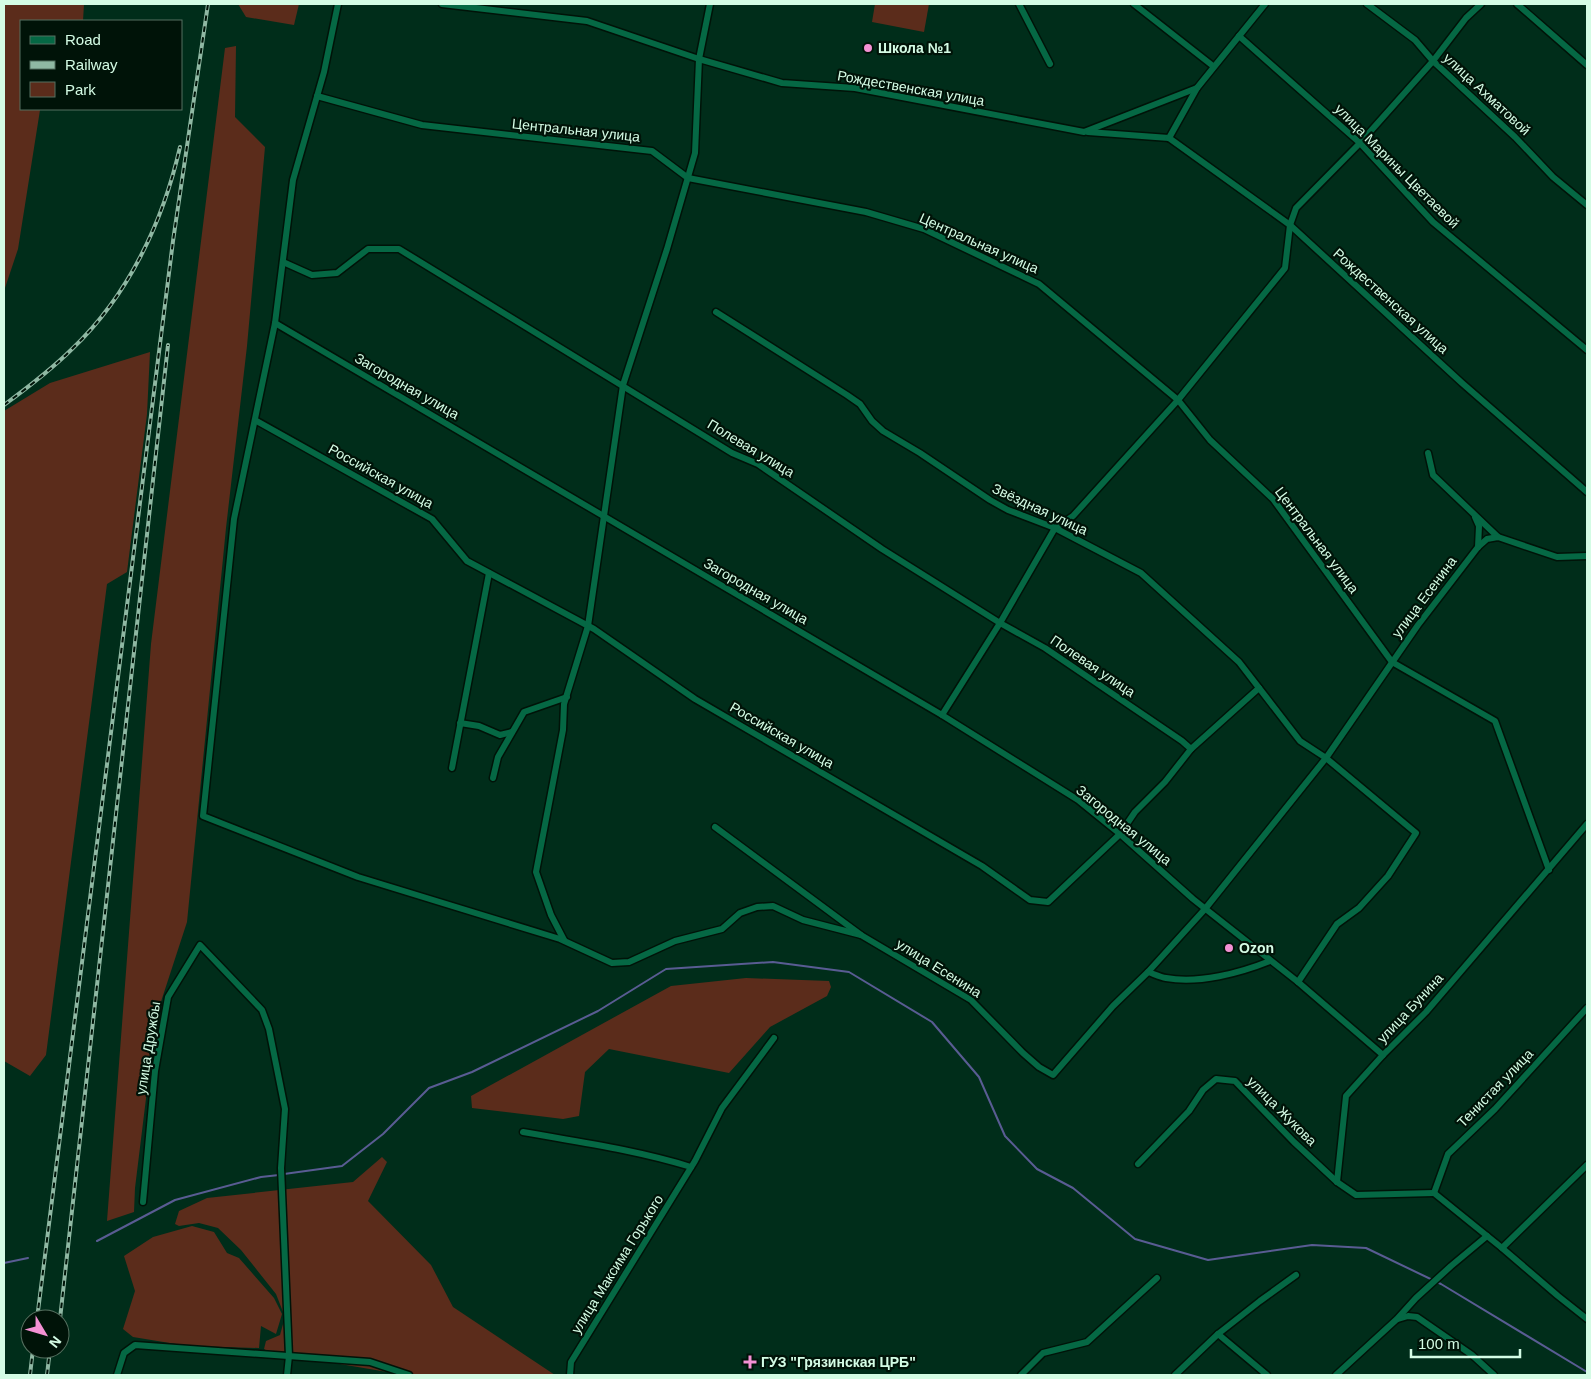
<svg xmlns="http://www.w3.org/2000/svg" width="1591" height="1379" font-family="Helvetica,sans-serif">
	<rect width="100%" height="100%" fill="#002d1a"/>
	<g fill="#5b2c1b">
		<polygon points="4,4 84,4 83,21 21,21 21,109 45,109 40,110 18,249 4,291"/>
		<polygon points="238,4 299,4 294,25 246,17"/>
		<polygon points="875,4 929,4 924,32 872,22"/>
		<polygon points="236,46 235,117 265,147 247,346 226,528 187,922 156,1017 135,1188 134,1212 107,1221 151,644 225,48"/>
		<polygon points="150,352 147,414 127,572 107,584 46,1055 30,1076 4,1061 4,411 50,383"/>
		<polygon points="746,978 829,981 831,987 827,996 770,1027 729,1073 609,1049 585,1072 579,1116 563,1119 472,1108 471,1096 671,986"/>
		<polygon points="382,1157 387,1162 368,1201 431,1265 453,1307 555,1375 405,1375 269,1352 264,1349 266,1341 280,1335 285,1317 276,1294 241,1250 218,1228 199,1223 179,1226 175,1224 179,1211 207,1198 353,1182"/>
		<polygon points="192,1226 214,1232 227,1253 239,1258 274,1298 282,1314 276,1334 261,1326 259,1348 188,1346 133,1337 123,1329 135,1291 124,1256 153,1237"/>
	</g>
	<g fill="none" stroke-linecap="round" stroke-linejoin="round">
		<g stroke="#595c93" stroke-width="2">
			<polyline points="284,1174 342,1166 383,1134 429,1088 472,1072 598,1011 666,969 773,962 849,972 932,1022 979,1077 1005,1136 1037,1169 1073,1188 1135,1239 1208,1260 1312,1245 1366,1248 1441,1284 1587,1372"/>
			<polyline points="97,1241 175,1200 261,1177 279,1175"/>
			<polyline points="4,1263 28,1258"/>
		</g>
		<g stroke="#001308" stroke-width="9">
			<g id="minor">
				<polyline points="338,4 324,72 293,180 275,323 234,519 203,816 358,877 560,939 612,963 629,962 675,941 722,929 740,913 757,907 773,906 803,920 861,935"/>
				<polyline points="442,4 587,21 699,59 782,83 855,88 1084,132 1197,88"/>
				<polyline points="1019,4 1050,64"/>
				<polyline points="1134,4 1213,66"/>
				<polyline points="1367,4 1415,40 1433,61 1515,137 1553,177 1587,205"/>
				<polyline points="1517,4 1587,65"/>
				<polyline points="1239,36 1360,143 1433,222 1587,350"/>
				<polyline points="317,96 422,125 652,151 688,178 866,212 924,229 1039,284 1178,400 1210,440 1273,499 1392,662 1495,721 1549,870"/>
				<polyline points="1088,132 1169,138"/>
				<polyline points="1169,138 1290,225 1462,383 1587,492"/>
				<polyline points="1169,138 1197,88 1265,4"/>
				<polyline points="283,262 312,275 337,273 368,249 399,249 732,453 758,464 882,549 1000,623 1045,648 1182,741 1191,749"/>
				<polyline points="716,312 847,395 860,404 872,421 883,431 920,453 990,500 1008,510 1055,528 1141,573 1239,662 1300,741 1326,758 1416,833 1388,876 1359,908 1337,924 1298,982"/>
				<polyline points="275,323 942,715 1078,800 1120,834 1193,899 1298,982 1383,1055"/>
				<polyline points="255,420 432,519 467,561 594,629 695,699 982,866 1030,900 1048,902 1120,834 1135,812 1165,782 1191,749 1259,688"/>
				<polyline points="1428,453 1433,475 1498,537"/>
				<polyline points="1475,517 1479,526 1478,547"/>
				<polyline points="942,715 1000,623 1055,528 1073,516 1178,400 1285,268 1290,225 1296,208 1360,143 1433,61 1466,18 1481,4"/>
				<polyline points="460,723 479,726 500,735 512,732"/>
				<polyline points="452,768 489,573"/>
				<polyline points="493,778 498,757 524,712 567,697"/>
				<polyline points="715,827 861,935 971,1000 1023,1053 1039,1067 1053,1075 1113,1006 1148,972 1205,909 1326,758 1418,625 1478,547 1487,539 1498,537 1557,557 1587,556"/>
				<polyline points="564,940 551,915 536,872 563,730 564,704 588,626 623,385 667,249 695,153 699,59 710,4"/>
				<path d="M1148,972C1154,974 1160,977 1166,978C1199,984 1240,973 1270,961"/>
				<path d="M523,1132C579,1142 636,1150 691,1167"/>
				<polyline points="1138,1164 1189,1111 1203,1090 1216,1079 1235,1081 1294,1142 1337,1182 1356,1195 1434,1193"/>
				<polyline points="1337,1182 1346,1096 1383,1055 1426,1012 1587,824"/>
				<polyline points="1434,1193 1448,1154 1495,1109 1587,1008"/>
				<polyline points="1434,1193 1502,1248 1558,1296 1587,1319"/>
				<polyline points="143,1202 155,1071 168,997 200,945 262,1010 269,1029 285,1109 281,1168 289,1356 287,1375"/>
				<polyline points="1502,1248 1587,1165"/>
				<polyline points="1398,1319 1408,1316 1417,1317 1472,1355 1494,1375"/>
				<polyline points="1218,1334 1267,1375"/>
				<polyline points="117,1375 124,1353 135,1345 370,1362 409,1375"/>
				<polyline points="570,1375 571,1362 695,1161 722,1108 774,1038"/>
				<polyline points="1021,1375 1043,1353 1087,1342 1157,1278"/>
				<polyline points="1175,1375 1218,1334 1260,1301 1296,1275"/>
				<polyline points="1336,1375 1397,1319 1416,1298 1451,1266 1487,1236"/>
			</g>
		</g>
		<use href="#minor" stroke="#056844" stroke-width="6"/>
		<g stroke="#8fb8a3" stroke-width="4">
			<g id="rail">
				<path d="M4,405C27,388 51,370 72,349C128,296 163,222 180,147"/>
				<polyline points="37,1319 173,241 208,4"/>
				<polyline points="60,1319 168,345"/>
				<polyline points="30,1375 33,1349"/>
				<polyline points="47,1375 50,1349"/>
			</g>
		</g>
		<use href="#rail" stroke="#001308" stroke-width="2" stroke-dasharray="5.5" stroke-linecap="butt"/>
	</g>
	<g fill="#f491d4" stroke="#001308" stroke-width="2">
		<circle cx="868" cy="48" r="5"/>
		<circle cx="1229" cy="948" r="5"/>
		<path d="M747.5 1354.5h5v5h5v5h-5v5h-5v-5h-5v-5h5z"/>
	</g>
	<g text-anchor="middle" dominant-baseline="central" stroke-width="4.5" stroke-linejoin="round" paint-order="stroke">
		<g font-size="14" font-weight="bold" fill="#d4fce5" stroke="#001308" text-anchor="start">
			<text x="878" y="48">Школа №1</text>
			<text x="1239" y="948">Ozon</text>
			<text x="761" y="1362">ГУЗ "Грязинская ЦРБ"</text>
		</g>
		<g font-size="14" fill="#d4fce5" stroke="#001308">
			<text transform="translate(911 88) rotate(10)">Рождественская улица</text>
			<text transform="translate(1487 94) rotate(43)">улица Ахматовой</text>
			<text transform="translate(576 130) rotate(6)">Центральная улица</text>
			<text transform="translate(1397 166) rotate(45)">улица Марины Цветаевой</text>
			<text transform="translate(979 243) rotate(24)">Центральная улица</text>
			<text transform="translate(1391 301) rotate(42)">Рождественская улица</text>
			<text transform="translate(407 386) rotate(30)">Загородная улица</text>
			<text transform="translate(751 448) rotate(31)">Полевая улица</text>
			<text transform="translate(381 476) rotate(29)">Российская улица</text>
			<text transform="translate(1040 509) rotate(25)">Звёздная улица</text>
			<text transform="translate(1317 540) rotate(53)">Центральная улица</text>
			<text transform="translate(756 591) rotate(30)">Загородная улица</text>
			<text transform="translate(1424 597) rotate(-53)">улица Есенина</text>
			<text transform="translate(1093 666) rotate(34)">Полевая улица</text>
			<text transform="translate(782 735) rotate(30)">Российская улица</text>
			<text transform="translate(1124 825) rotate(39)">Загородная улица</text>
			<text transform="translate(939 968) rotate(32)">улица Есенина</text>
			<text transform="translate(1410 1008) rotate(-47)">улица Бунина</text>
			<text transform="translate(148 1048) rotate(-81)">улица Дружбы</text>
			<text transform="translate(1495 1088) rotate(-46)">Тенистая улица</text>
			<text transform="translate(1282 1111) rotate(45)">улица Жукова</text>
			<text transform="translate(617 1264) rotate(-58)">улица Максима Горького</text>
		</g>
	</g>
	<rect width="1591" height="1379" fill="none" stroke="#d4fce5" stroke-width="10"/>
	<rect x="20" y="20" width="162" height="90" fill="#001308" stroke="#557060"/>
	<rect x="30" y="36" width="25" height="8" fill="#056844" stroke="#557060"/>
	<text x="65" y="45" font-size="15" fill="#d4fce5">Road</text>
	<rect x="30" y="61" width="25" height="8" fill="#8fb8a3" stroke="#557060"/>
	<text x="65" y="70" font-size="15" fill="#d4fce5">Railway</text>
	<rect x="30" y="82" width="25" height="15" fill="#5b2c1b" stroke="#557060"/>
	<text x="65" y="95" font-size="15" fill="#d4fce5">Park</text>
	<g transform="translate(45 1334) rotate(128)"><circle r="24" fill="#001308" stroke="#557060"/>
	<path d="M0-4L9 19L0 12L-9 19Z" fill="#f491d4"/>
	<text y="-8" font-size="14" font-weight="bold" text-anchor="middle" fill="#d4fce5">N</text>
	</g>
	<path d="M1411 1349v8h109v-8" fill="none" stroke="#d4fce5" stroke-width="2.5"/>
	<text x="1418" y="1349" font-size="15" fill="#d4fce5" stroke="#001308" stroke-width="4" paint-order="stroke">100 m</text>
</svg>
